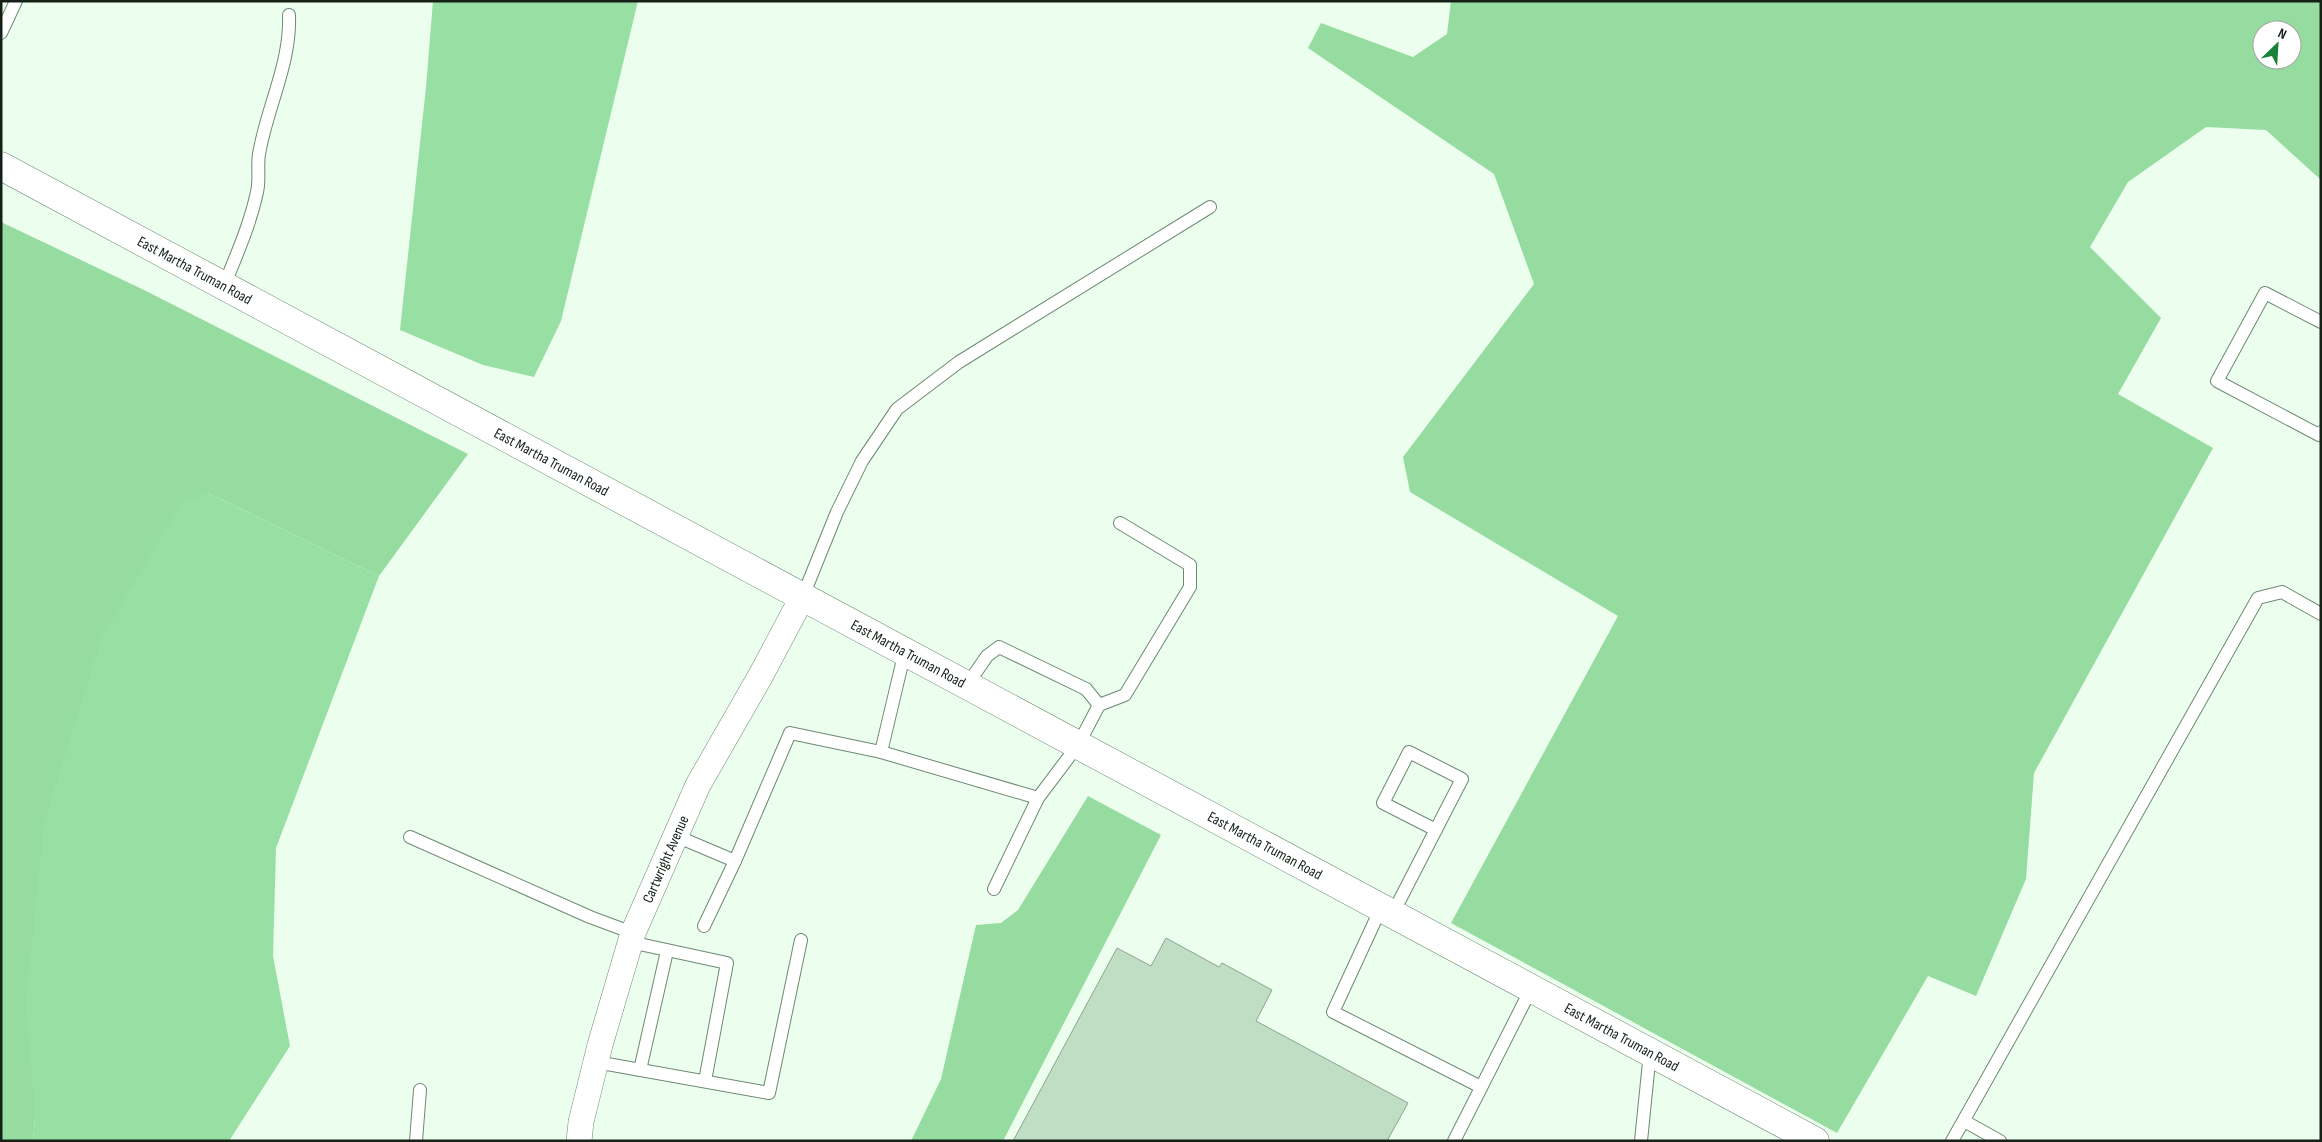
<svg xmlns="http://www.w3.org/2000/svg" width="2322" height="1142" font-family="'Sofia Sans Condensed',sans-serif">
	<rect width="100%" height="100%" fill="#ecffee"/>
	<g fill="#96dca1" fill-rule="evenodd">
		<path d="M1451,1H2321V180L2266,130L2206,127L2128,182L2090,247L2161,318L2118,394L2213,448L2034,773L2026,879L1976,996L1928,976L1837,1133L1451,923L1618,616L1410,492L1403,457L1534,284L1494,174L1308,48L1321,23L1413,57L1447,34ZM2262,30H2292V60H2262Z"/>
		<polygon points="1,222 144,290 468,454 379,576 208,493 35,1118 33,1141 1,1141"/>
		<polygon points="1088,796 1161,835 1003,1141 911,1141 941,1079 976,925 1001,923 1018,910"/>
	</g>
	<g fill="#98dfa3">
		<polygon points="433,1 638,1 561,321 534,377 483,365 400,330 426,87"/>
		<polygon points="208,493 379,576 276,848 273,956 290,1046 229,1141 33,1141 35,1118 26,1001 44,823 102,637 182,502"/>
	</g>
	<polygon fill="#c0dec3" stroke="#89a68d" points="1166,938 1219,967 1222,963 1272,990 1256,1021 1408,1103 1387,1141 1013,1141 1117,948 1151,966"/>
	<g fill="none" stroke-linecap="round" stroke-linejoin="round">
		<g stroke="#6d8971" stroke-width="14">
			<g id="service">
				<polyline points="1,33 16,1"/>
				<path d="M224,286C236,256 250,225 257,192C260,180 257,166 259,154C267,107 291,63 289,15"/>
				<polyline points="2321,322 2265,293 2217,381 2319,435 2321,432"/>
				<polyline points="803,596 837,512 862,461 897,409 959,362 1210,207"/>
				<polyline points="1099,705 1125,695 1190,587 1190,565 1120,523"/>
				<polyline points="881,752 1038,798 1078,745 1099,705 1086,689 999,647 987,656 967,685"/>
				<polyline points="676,836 735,861 790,733 881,752 905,651"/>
				<polyline points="410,837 590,917 633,933"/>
				<polyline points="994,889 1038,798"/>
				<polyline points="1381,908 1333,1012 1481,1087"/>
				<polyline points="1392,915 1462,779 1409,752 1383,803 1436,830"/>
				<polyline points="704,926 735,861"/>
				<polyline points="630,942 727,963 705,1081"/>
				<polyline points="596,1062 769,1093 801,940"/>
				<polyline points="640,1070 667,951"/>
				<polyline points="1964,1121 2000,1141"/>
				<polyline points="416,1141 420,1090"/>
				<polyline points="1454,1141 1531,989"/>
				<polyline points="1641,1141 1650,1052"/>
				<polyline points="1952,1141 2258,598 2282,592 2321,614"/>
			</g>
		</g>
		<g stroke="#6d8971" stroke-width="26">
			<g id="minor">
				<path id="s1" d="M579,1141L581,1122L600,1045L633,933L698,785L761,675L803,596"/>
			</g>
		</g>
		<g stroke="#6d8971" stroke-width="29">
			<g id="secondary">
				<path id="s2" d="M1,166L1815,1141"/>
			</g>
		</g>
		<use href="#service" stroke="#fff" stroke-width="12"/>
		<use href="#minor" stroke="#fff" stroke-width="25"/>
		<use href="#secondary" stroke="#fff" stroke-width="28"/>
	</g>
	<g text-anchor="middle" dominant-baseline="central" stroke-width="4" stroke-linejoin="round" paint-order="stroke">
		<g font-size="15" fill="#152117" stroke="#fff">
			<text stroke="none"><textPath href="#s2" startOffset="220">East Martha Truman Road</textPath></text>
			<text stroke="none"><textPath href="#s2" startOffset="625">East Martha Truman Road</textPath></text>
			<text stroke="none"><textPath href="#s2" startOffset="1030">East Martha Truman Road</textPath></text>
			<text stroke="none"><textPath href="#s2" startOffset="1435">East Martha Truman Road</textPath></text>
			<text stroke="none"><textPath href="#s1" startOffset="296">Cartwright Avenue</textPath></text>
			<text stroke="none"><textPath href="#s2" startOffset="1840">East Martha Truman Road</textPath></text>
		</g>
	</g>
	<rect width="2322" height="1142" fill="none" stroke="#152117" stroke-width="5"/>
	<g transform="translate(2277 45) rotate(25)"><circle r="24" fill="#ffffff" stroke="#a1a6a2"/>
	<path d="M0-4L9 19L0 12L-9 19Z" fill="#168339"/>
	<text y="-8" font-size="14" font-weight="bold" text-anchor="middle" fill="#152117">N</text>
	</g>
</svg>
